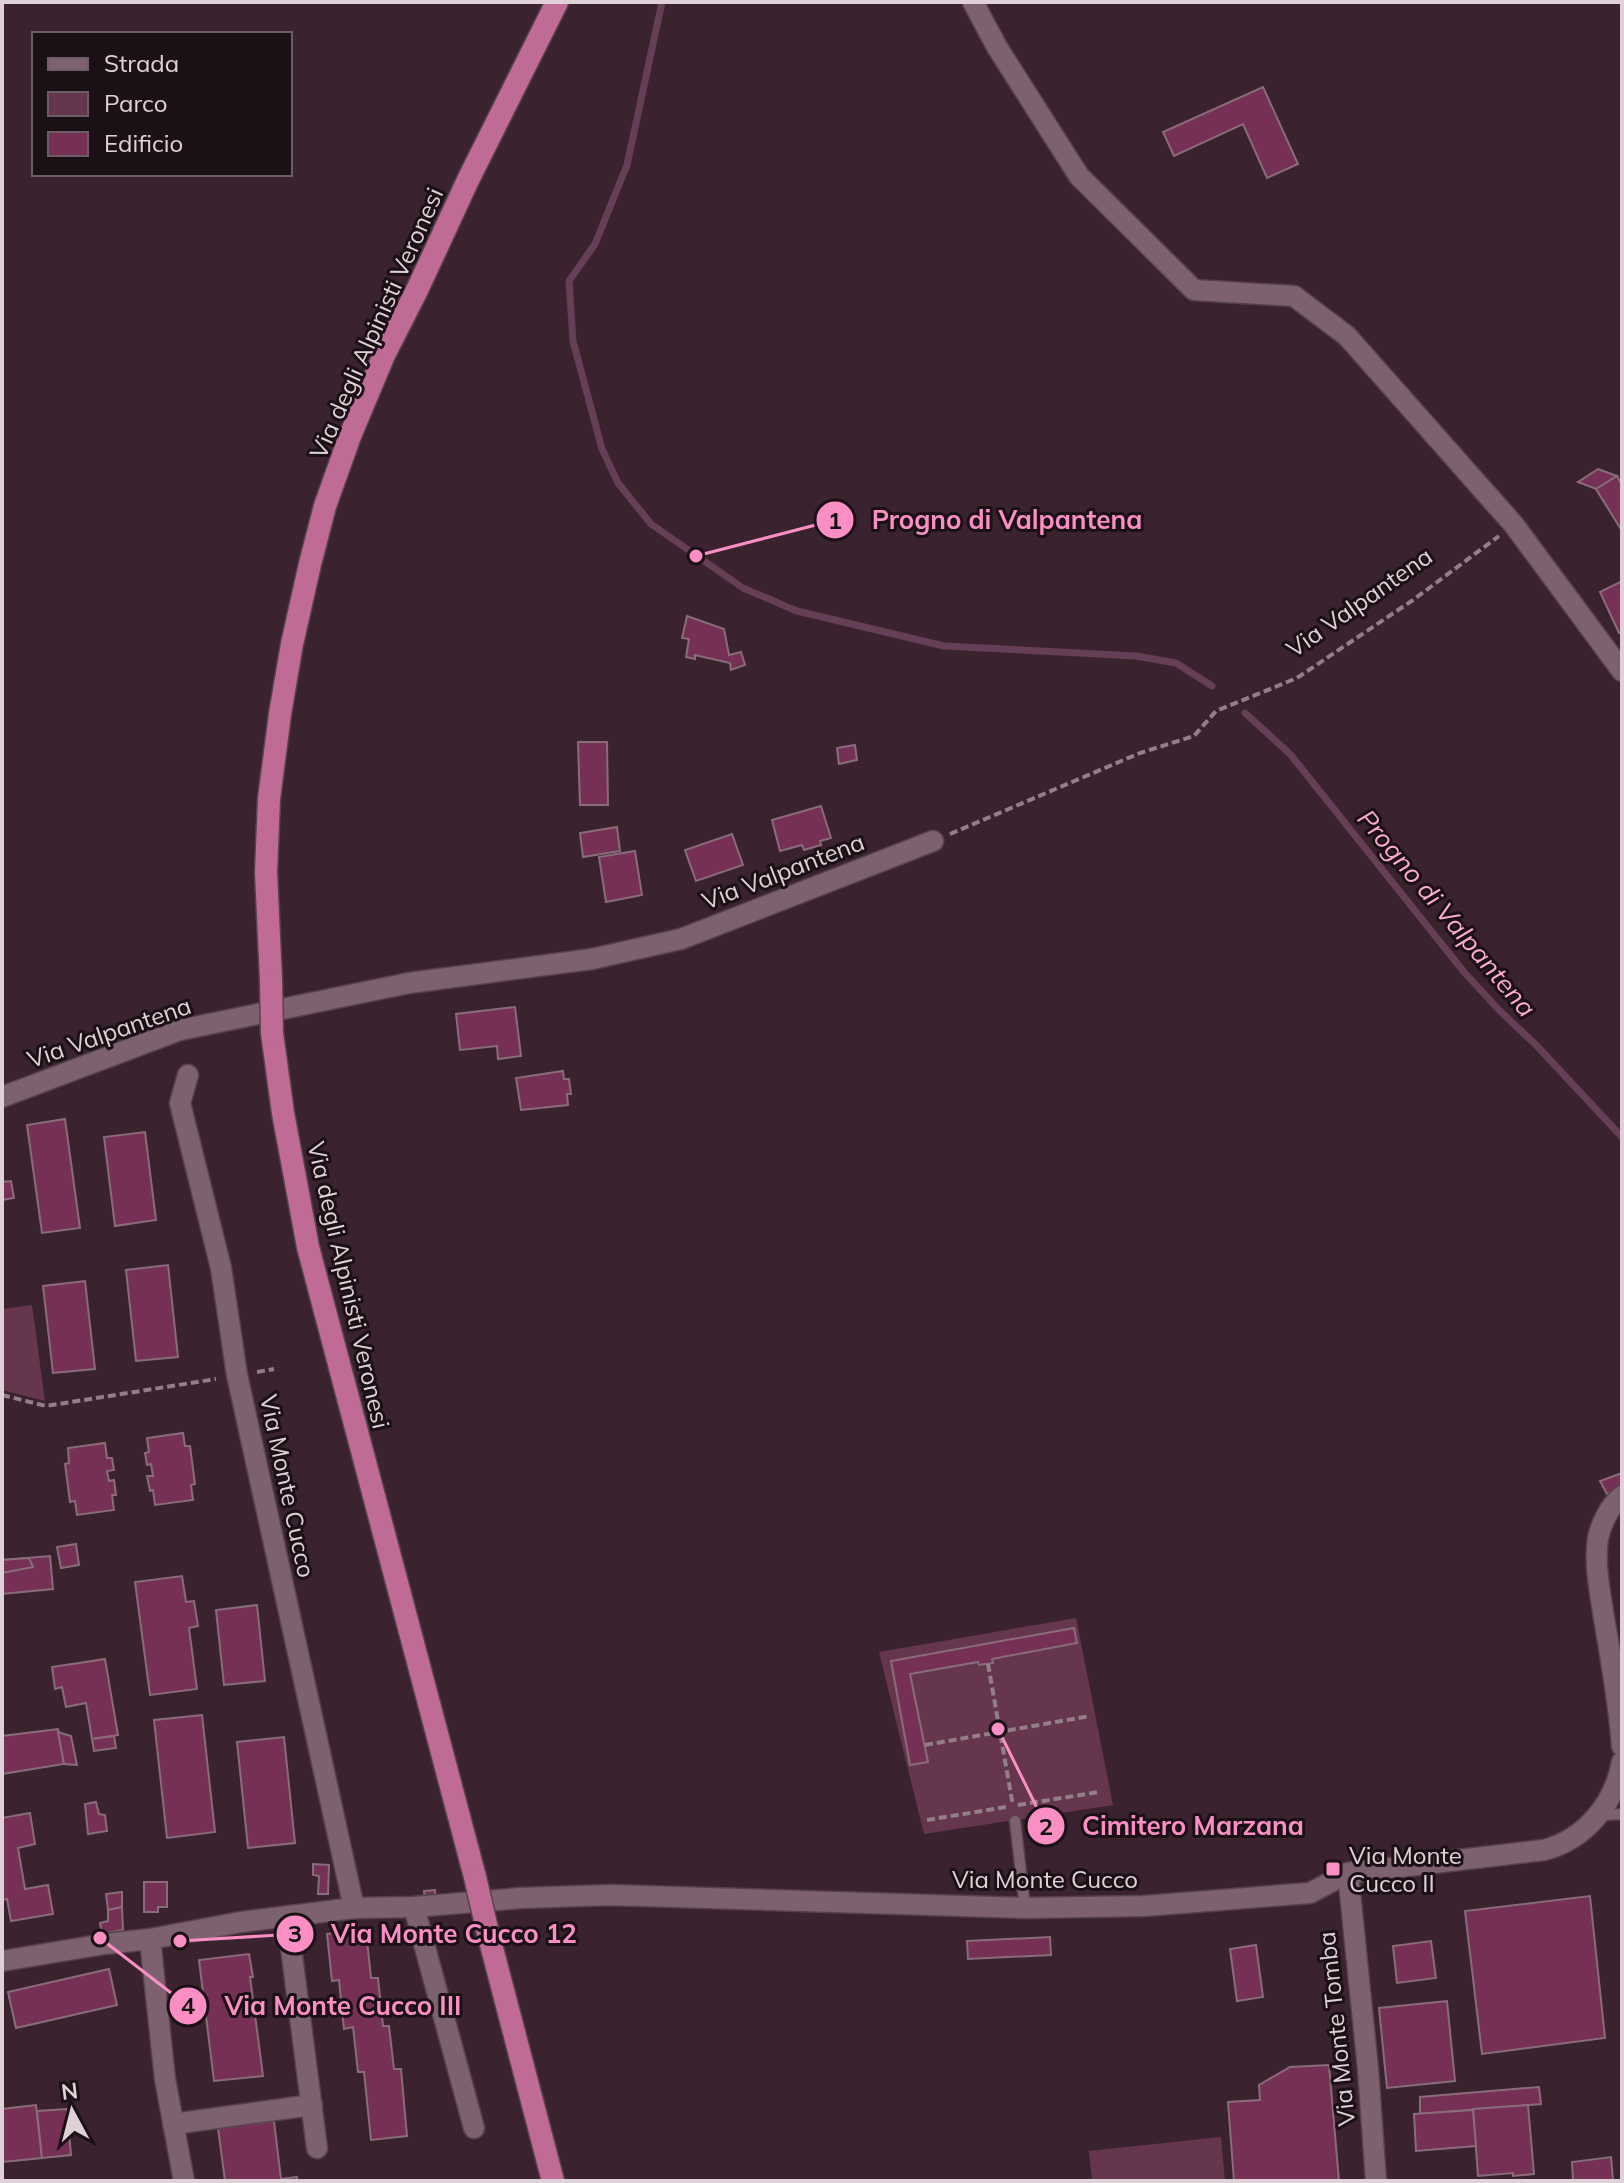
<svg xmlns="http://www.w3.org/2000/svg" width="1624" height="2183" font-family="Mulish,sans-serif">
	<rect width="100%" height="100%" fill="#3a232e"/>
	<g fill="#66364e">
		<polygon points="32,1305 45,1401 2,1390 2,1309"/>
		<polygon points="1076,1618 1113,1805 924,1834 879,1652"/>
		<polygon points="1221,2137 1225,2181 1092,2181 1089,2151"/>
	</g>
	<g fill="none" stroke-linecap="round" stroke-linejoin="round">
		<g stroke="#663e55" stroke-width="7">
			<polyline points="662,2 627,165 595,244 569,281 573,341 602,449 618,483 651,524 743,588 797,611 944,646 1136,656 1176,663 1212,686"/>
			<polyline points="1245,713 1290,754 1464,972 1499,1010 1537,1046 1622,1137"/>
		</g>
	</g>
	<g fill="#763056" stroke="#896c79" stroke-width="2">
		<polygon points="1263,87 1298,164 1267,178 1243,124 1174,156 1163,132"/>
		<polygon points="1598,469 1617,476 1596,489 1578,482"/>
		<polygon points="1617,476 1622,485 1622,531 1596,489"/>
		<polygon points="1622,581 1622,632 1619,633 1600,592"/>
		<polygon points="687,616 724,629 729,655 741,652 745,665 731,670 730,663 695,655 695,659 686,657 689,639 682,638"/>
		<polygon points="578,742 607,742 608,805 580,805"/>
		<polygon points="855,745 857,760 839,764 837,748"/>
		<polygon points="821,806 831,838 820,841 821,845 804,850 802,845 780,851 772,820"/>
		<polygon points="617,827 620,851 583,857 580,833"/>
		<polygon points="732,834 743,865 696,881 685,850"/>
		<polygon points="635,851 642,895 606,902 599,857"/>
		<polygon points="515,1007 521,1056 498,1059 497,1046 460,1050 456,1014"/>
		<polygon points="563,1071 564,1079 569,1079 571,1094 567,1094 568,1105 521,1110 516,1078"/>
		<polygon points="65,1119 80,1228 42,1233 27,1125"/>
		<polygon points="145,1132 156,1220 115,1226 104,1137"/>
		<polygon points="11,1181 14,1198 2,1200 2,1182"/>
		<polygon points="168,1265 178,1357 136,1361 126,1270"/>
		<polygon points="85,1281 95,1369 53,1373 43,1286"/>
		<polygon points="183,1433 185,1446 190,1446 195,1484 191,1485 193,1500 155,1505 153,1490 150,1491 147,1476 153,1476 151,1464 147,1465 145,1453 149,1452 147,1438"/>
		<polygon points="105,1443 107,1458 112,1458 114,1470 107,1471 109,1481 114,1480 116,1495 112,1495 114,1510 77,1515 75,1501 70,1502 65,1464 69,1463 68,1448"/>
		<polygon points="1622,1473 1622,1488 1607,1494 1600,1481"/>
		<polygon points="76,1544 79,1565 61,1568 57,1547"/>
		<polygon points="50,1556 53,1589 2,1594 2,1560"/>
		<polygon points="29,1558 33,1567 2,1573 2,1560"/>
		<polygon points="182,1576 186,1602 194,1601 198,1626 189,1628 197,1689 150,1695 135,1582"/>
		<polygon points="257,1605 265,1681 224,1685 216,1610"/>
		<polygon points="1074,1628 1077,1643 992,1659 993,1663 979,1665 978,1662 910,1674 928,1762 910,1765 891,1661"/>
		<polygon points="105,1659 118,1735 92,1739 86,1703 66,1707 62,1687 55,1689 52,1667"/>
		<polygon points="202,1715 215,1832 167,1838 154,1720"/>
		<polygon points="58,1729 64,1764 2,1774 2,1736"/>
		<polygon points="58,1732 71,1736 77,1765 64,1764"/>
		<polygon points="114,1736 116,1748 94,1751 92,1739"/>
		<polygon points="284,1737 295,1843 248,1848 237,1742"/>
		<polygon points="96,1802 99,1814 105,1815 107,1831 88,1834 85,1804"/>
		<polygon points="30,1813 35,1844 18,1848 25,1889 48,1885 53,1914 11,1921 7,1899 2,1900 2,1818"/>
		<polygon points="313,1864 329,1865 328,1894 318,1894 319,1876 313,1875"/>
		<polygon points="144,1882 167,1882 167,1907 158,1907 158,1912 144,1912"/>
		<polygon points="435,1890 436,1898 425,1899 424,1891"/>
		<polygon points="122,1892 122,1907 108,1910 106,1894"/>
		<polygon points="1590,1896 1605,2038 1482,2054 1465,1911"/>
		<polygon points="122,1907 123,1930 102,1934 100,1923 108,1921 108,1910"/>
		<polygon points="366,1930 371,1978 378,1978 383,2026 389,2026 394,2069 401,2069 407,2136 371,2140 364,2072 358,2072 353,2027 344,2029 339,1980 332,1981 327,1934"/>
		<polygon points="1050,1937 1051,1955 968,1959 967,1941"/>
		<polygon points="1431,1941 1436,1978 1397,1983 1393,1946"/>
		<polygon points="1256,1945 1263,1997 1237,2001 1230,1949"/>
		<polygon points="249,1954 253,1977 250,1977 263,2076 214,2081 199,1960"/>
		<polygon points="109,1969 117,2005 16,2028 8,1992"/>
		<polygon points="1447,2001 1455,2081 1387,2088 1379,2008"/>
		<polygon points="1329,2065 1339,2181 1234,2181 1228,2102 1260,2100 1259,2085 1290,2067"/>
		<polygon points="1539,2087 1541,2104 1420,2114 1420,2097"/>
		<polygon points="36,2105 42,2158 3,2162 2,2109"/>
		<polygon points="1528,2105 1534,2174 1513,2176 1513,2173 1478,2176 1473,2109"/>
		<polygon points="67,2109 71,2155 42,2158 37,2111"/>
		<polygon points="1473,2110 1476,2146 1416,2151 1414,2114"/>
		<polygon points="274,2121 281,2179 297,2177 297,2181 225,2181 218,2128"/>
		<polygon points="1611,2157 1613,2180 1573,2181 1572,2162"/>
	</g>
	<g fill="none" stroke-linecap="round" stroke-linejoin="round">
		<g stroke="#56424c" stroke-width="13">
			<g id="service">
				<polyline points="1599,1815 1622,1814"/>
				<polyline points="1015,1821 1025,1908"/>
			</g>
		</g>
		<g stroke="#56424c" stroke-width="23">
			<g id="minor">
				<polyline points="973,2 997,47 1079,176 1194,290 1294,296 1347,336 1514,525 1622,671"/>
				<polyline points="188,1075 180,1103 221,1268 237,1375 354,1908"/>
				<polyline points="2,1097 180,1030 409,983 592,959 681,939 933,841"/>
				<path d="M1622,1496C1610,1505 1601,1524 1598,1538C1594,1564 1600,1592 1604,1618C1611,1660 1619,1703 1622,1746"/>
				<polyline points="1348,1873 1368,2069 1376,2181"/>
				<polyline points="414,1907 474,2128"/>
				<polyline points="287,1917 317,2148"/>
				<polyline points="150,1939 165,2079 184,2181"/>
				<path d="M2,1961L105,1944L150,1939L241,1922L354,1908L414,1907L521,1898L610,1895L1025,1908L1144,1906L1310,1893L1348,1873L1544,1850C1586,1839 1614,1804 1622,1762"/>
				<polyline points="173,2124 312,2105"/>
			</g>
		</g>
		<g stroke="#56424c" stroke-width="25">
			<g id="trunk">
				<polyline points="271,980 266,872 269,799 280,714 292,644 310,564 325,506 350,436 384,355 418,288 468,180 557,2"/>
				<polyline points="272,1033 283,1113 308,1247 475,1877"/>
				<polyline points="488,1933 553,2181"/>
			</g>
		</g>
		<g stroke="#927f87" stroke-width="4" stroke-dasharray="8 4" stroke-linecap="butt">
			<polyline points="950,834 1140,753 1194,736 1216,711 1297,678 1413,600 1499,536"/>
			<polyline points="257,1372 274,1369"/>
			<polyline points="2,1395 46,1406 216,1379"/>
			<polyline points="988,1664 1013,1806"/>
			<polyline points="925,1745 1090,1716"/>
			<polyline points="1018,1805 1099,1792"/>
			<polyline points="927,1820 1006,1807"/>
		</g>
		<use href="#service" stroke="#7e616e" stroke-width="10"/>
		<use href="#minor" stroke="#7e616e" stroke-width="20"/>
		<use href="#trunk" stroke="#c06a96" stroke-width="22"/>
		<g stroke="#56424c" stroke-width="25" stroke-linecap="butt">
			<g id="trunk-bridge">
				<polyline points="271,980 272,1033"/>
				<polyline points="475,1877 488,1933"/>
			</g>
		</g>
		<use href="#trunk-bridge" stroke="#c06a96" stroke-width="22"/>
	</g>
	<rect fill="#fb8fc5" stroke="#1b1015" stroke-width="3" x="1325" y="1861" width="16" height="16" rx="4"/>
	<g text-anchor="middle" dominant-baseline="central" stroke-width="6" stroke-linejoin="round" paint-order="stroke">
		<g font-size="24" fill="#e0d0d7" stroke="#1b1015">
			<text transform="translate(376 323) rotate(-66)">Via degli Alpinisti Veronesi</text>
			<text transform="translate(1359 602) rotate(-35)">Via Valpantena</text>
			<text transform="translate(783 871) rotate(-21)">Via Valpantena</text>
			<text transform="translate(109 1032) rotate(-19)">Via Valpantena</text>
			<text transform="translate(349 1285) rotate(77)">Via degli Alpinisti Veronesi</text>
			<text transform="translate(288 1486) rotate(78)">Via Monte Cucco</text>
			<text x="1045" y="1879">Via Monte Cucco</text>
			<text transform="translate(1336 2029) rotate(-96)">Via Monte Tomba</text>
		</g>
		<g font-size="24" fill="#e0d0d7" stroke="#1b1015" text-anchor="start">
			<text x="1349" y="1855">Via Monte<tspan x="1349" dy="28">Cucco II</tspan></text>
		</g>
		<g font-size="26" font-style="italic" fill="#ffabd3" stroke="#1b1015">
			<text transform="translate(1447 913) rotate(50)">Progno di Valpantena</text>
		</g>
	</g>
	<path fill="none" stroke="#fb8fc5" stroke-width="3" d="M696 556L835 520M998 1729L1046 1826M180 1941L295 1934M100 1938L188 2006"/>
	<g fill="#fb8fc5" stroke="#1b1015" stroke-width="3">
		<circle cx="696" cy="556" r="8"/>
		<circle cx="998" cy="1729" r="8"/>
		<circle cx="180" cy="1941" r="8"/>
		<circle cx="100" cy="1938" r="8"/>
		<circle cx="835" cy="520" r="20"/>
		<circle cx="1046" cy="1826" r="20"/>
		<circle cx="295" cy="1934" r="20"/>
		<circle cx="188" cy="2006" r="20"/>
	</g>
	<g font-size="24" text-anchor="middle" font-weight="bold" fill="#111">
		<text x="835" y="529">1</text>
		<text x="1046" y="1835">2</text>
		<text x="295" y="1942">3</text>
		<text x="188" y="2014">4</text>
	</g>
	<g font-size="26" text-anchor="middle" font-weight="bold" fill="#fb8fc5" stroke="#1b1015" stroke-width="6" stroke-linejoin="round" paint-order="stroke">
		<text x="1007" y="529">Progno di Valpantena</text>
		<text x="1193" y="1835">Cimitero Marzana</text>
		<text x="454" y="1943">Via Monte Cucco 12</text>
		<text x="343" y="2015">Via Monte Cucco III</text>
	</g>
	<rect width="1624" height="2183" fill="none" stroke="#e0d0d7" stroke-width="8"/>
	<rect x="32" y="32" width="260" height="144" fill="#1b1015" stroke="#6a5d63" stroke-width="2"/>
	<rect x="48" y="58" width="40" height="12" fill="#7e616e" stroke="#6a5d63" stroke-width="2"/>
	<text x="104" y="72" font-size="24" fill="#e0d0d7">Strada</text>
	<rect x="48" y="92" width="40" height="24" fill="#66364e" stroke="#6a5d63" stroke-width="2"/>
	<text x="104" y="112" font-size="24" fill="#e0d0d7">Parco</text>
	<rect x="48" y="132" width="40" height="24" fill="#763056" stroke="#6a5d63" stroke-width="2"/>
	<text x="104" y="152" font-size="24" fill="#e0d0d7">Edificio</text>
	<g transform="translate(72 2111) rotate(353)" stroke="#1b1015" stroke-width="6" paint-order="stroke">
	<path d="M0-6L14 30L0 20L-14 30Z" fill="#e0d0d7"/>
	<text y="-12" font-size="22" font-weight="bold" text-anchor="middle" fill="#e0d0d7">N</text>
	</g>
</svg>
